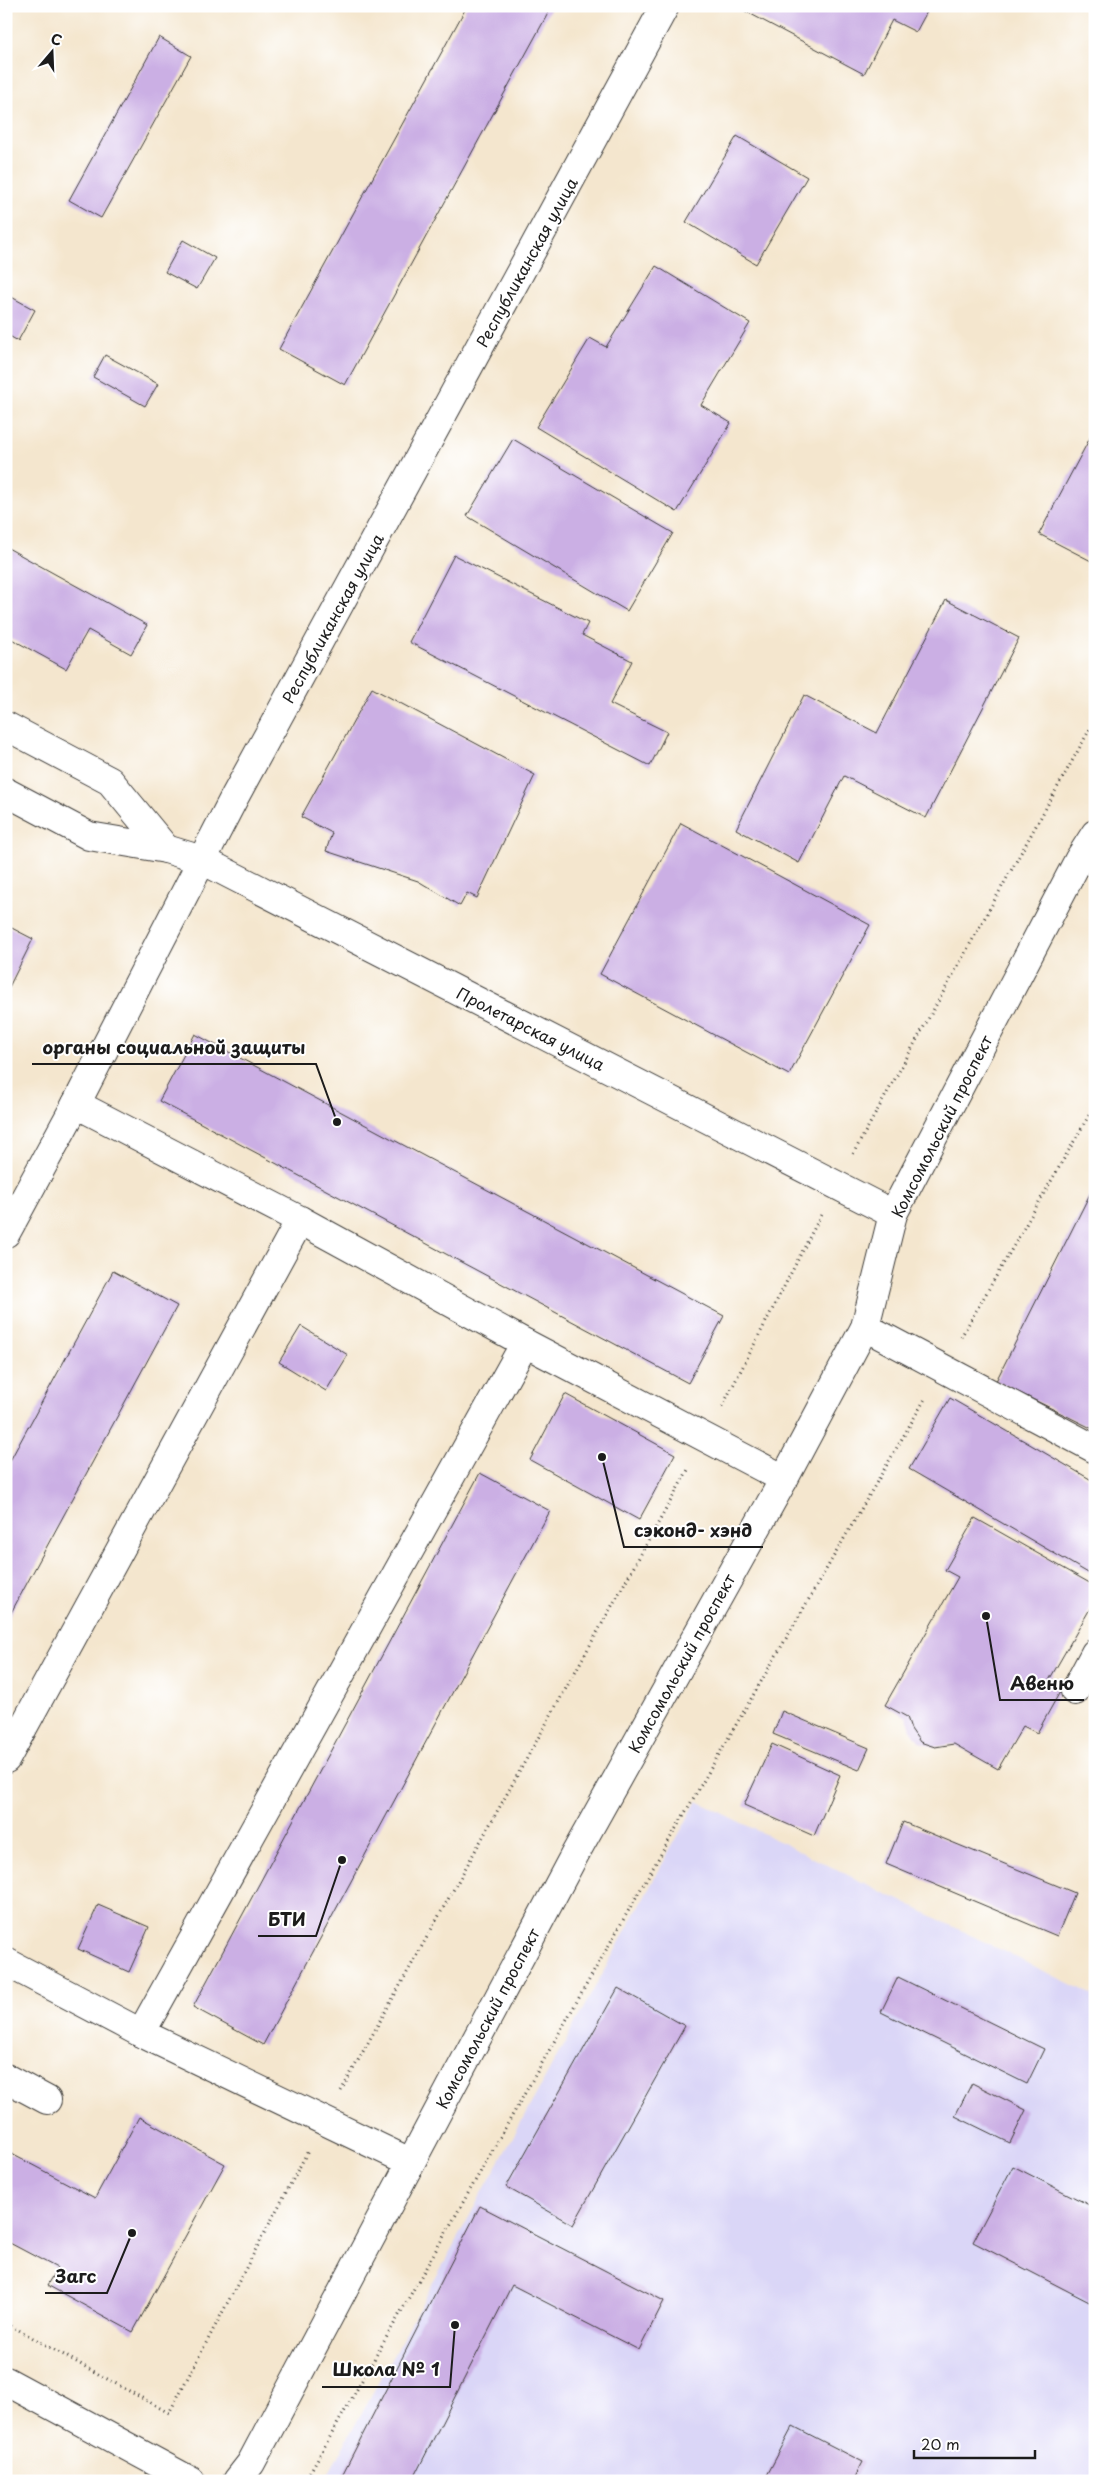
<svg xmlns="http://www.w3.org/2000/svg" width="1101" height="2487" font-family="'Playpen Sans',sans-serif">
	<rect width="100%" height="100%" fill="#fff"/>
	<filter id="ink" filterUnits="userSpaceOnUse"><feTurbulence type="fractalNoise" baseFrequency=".02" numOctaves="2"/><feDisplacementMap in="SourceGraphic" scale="10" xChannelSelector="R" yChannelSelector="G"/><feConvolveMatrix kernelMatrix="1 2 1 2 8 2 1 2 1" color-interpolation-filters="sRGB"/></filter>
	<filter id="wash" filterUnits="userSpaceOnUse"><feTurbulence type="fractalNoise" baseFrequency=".0096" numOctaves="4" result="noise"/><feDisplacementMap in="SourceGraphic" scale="20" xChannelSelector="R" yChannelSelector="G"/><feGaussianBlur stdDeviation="1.12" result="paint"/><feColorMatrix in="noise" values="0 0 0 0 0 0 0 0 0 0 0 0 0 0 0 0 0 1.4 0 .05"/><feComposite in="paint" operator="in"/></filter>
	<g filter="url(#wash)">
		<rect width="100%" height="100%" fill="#f4e6ce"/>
		<polygon fill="#dad6f7" points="697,1801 1095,1996 1095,2481 331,2481 326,2478"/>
		<g id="blocks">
			<g fill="#cbafe4">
				<polygon points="467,6 552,6 345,385 279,349"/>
				<polygon points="748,6 930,6 916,32 892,20 864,74 745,11"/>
				<polygon points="159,37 191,56 101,218 69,200"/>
				<polygon points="737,136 807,177 756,264 686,222"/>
				<polygon points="183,240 215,258 197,289 165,272"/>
				<polygon points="656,266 750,323 701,405 731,423 677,512 536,427 590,338 606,347"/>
				<polygon points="6,294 35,310 18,341 6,334"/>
				<polygon points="105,355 158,384 145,406 93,377"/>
				<polygon points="1091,436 1095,438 1095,563 1039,534"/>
				<polygon points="513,439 673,533 627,611 467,516"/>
				<polygon points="6,547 147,625 131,654 88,630 66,669 6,636"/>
				<polygon points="454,555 588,623 582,635 632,661 610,704 667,732 650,766 409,642"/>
				<polygon points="946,600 1019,638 926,818 844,776 799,863 736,829 804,695 877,733"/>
				<polygon points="372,688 535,775 477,898 467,893 460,906 418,881 326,851 332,833 301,817"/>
				<polygon points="681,823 870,925 789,1075 600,974"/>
				<polygon points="6,925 33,939 6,993"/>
				<polygon points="195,1034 724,1316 688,1383 159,1101"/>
				<polygon points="1095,1184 1095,1430 996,1381"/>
				<polygon points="113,1271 177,1306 6,1622 6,1468"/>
				<polygon points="301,1326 348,1355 326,1391 279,1362"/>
				<polygon points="565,1394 675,1454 639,1520 530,1460"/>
				<polygon points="950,1398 1095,1482 1095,1577 909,1469"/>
				<polygon points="480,1473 550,1511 263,2045 193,2007"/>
				<polygon points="975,1518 1095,1586 1095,1600 1048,1682 1061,1690 1037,1733 1023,1726 998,1769 954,1744 935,1747 920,1742 911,1729 907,1717 885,1705 958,1577 945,1570"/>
				<polygon points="782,1711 869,1748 859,1770 773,1734"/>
				<polygon points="772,1744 840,1775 814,1836 744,1805"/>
				<polygon points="903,1822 1075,1893 1057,1936 886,1864"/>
				<polygon points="98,1905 149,1927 129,1972 78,1949"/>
				<polygon points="898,1977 1044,2049 1027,2084 881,2012"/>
				<polygon points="618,1988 685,2026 573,2225 506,2187"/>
				<polygon points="972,2083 1026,2110 1010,2143 955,2116"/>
				<polygon points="139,2117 225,2164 133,2332 47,2285 57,2268 6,2241 6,2151 95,2198"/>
				<polygon points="1013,2166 1095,2208 1095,2305 973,2242"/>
				<polygon points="480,2206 664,2301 639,2350 512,2285 412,2481 339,2481"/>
				<polygon points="793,2426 863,2462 853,2481 764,2481"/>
			</g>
		</g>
	</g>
	<g filter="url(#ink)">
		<use href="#blocks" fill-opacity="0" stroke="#3c3a37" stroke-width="1"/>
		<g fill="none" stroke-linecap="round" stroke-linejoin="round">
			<g stroke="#3c3a37" stroke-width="30">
				<g id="minor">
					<polyline points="6,726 110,781 166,849"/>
					<polyline points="6,792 89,836 166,849 202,860 893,1214"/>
					<polyline points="76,1104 300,1220 525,1343 784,1479"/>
					<polyline points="6,1233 76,1104 234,798 665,6"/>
					<polyline points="865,1327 1095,1449"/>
					<polyline points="1075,1691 1095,1653"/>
					<polyline points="6,1759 300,1220"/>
					<polyline points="6,1962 141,2033"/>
					<polyline points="6,2078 47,2100"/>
					<polyline points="410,2162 141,2033 525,1343"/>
					<polyline points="6,2381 191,2481"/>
					<polyline points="237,2481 251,2463 575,1854 784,1479 865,1327 893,1214 1079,859 1095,834"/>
				</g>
			</g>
			<g stroke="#3c3a37" stroke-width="3" stroke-dasharray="1 4" stroke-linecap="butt">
				<polyline points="853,1154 1095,720"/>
				<polyline points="961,1337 1095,1105"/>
				<polyline points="722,1407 821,1215"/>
				<polyline points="341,2091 689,1468"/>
				<polyline points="6,2323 169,2413 308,2151"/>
				<polyline points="305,2481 639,1892 925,1399"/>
			</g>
			<use href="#minor" stroke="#fff" stroke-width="28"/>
		</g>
	</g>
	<g text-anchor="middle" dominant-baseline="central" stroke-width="4" stroke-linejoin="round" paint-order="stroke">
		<g font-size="16" fill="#1c1c1c" stroke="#fff">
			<text transform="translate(526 262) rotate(-61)">Республиканская улица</text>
			<text transform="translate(332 618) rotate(-61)">Республиканская улица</text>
			<text transform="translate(531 1028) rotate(27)">Пролетарская улица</text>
			<text transform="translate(941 1126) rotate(-63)">Комсомольский проспект</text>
			<text transform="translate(681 1663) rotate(-61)">Комсомольский проспект</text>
			<text transform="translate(487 2018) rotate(-62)">Комсомольский проспект</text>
		</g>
	</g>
	<path fill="none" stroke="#1c1c1c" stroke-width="2" d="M337 1122L316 1064H32M602 1457L624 1547H763M986 1616L1000 1700H1084M342 1860L316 1936H258M132 2233L107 2293H45M455 2325L450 2387H322"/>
	<g fill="#1c1c1c" stroke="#fff" stroke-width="2">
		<circle cx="337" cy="1122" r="5"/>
		<circle cx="602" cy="1457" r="5"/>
		<circle cx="986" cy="1616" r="5"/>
		<circle cx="342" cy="1860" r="5"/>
		<circle cx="132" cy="2233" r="5"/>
		<circle cx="455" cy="2325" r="5"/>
	</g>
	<g font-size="18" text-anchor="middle" font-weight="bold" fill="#1c1c1c" stroke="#fff" stroke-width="4" stroke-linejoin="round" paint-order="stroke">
		<text x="174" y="1054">органы социальной защиты</text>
		<text x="693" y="1537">сэконд- хэнд</text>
		<text x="1042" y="1690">Авеню</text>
		<text x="287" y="1926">БТИ</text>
		<text x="76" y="2283">Загс</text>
		<text x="386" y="2376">Школа № 1</text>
	</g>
	<rect width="1101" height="2487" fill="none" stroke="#fff" stroke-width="25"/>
	<g transform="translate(52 52) rotate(19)" stroke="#ffffff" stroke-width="4" paint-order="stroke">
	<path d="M0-4L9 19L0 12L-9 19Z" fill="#1c1c1c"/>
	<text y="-8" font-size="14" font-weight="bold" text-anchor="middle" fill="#1c1c1c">С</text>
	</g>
	<path d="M914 2450v8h121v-8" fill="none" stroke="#1c1c1c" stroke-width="2.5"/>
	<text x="921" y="2450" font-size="15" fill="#1c1c1c" stroke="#ffffff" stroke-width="4" paint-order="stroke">20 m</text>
</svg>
